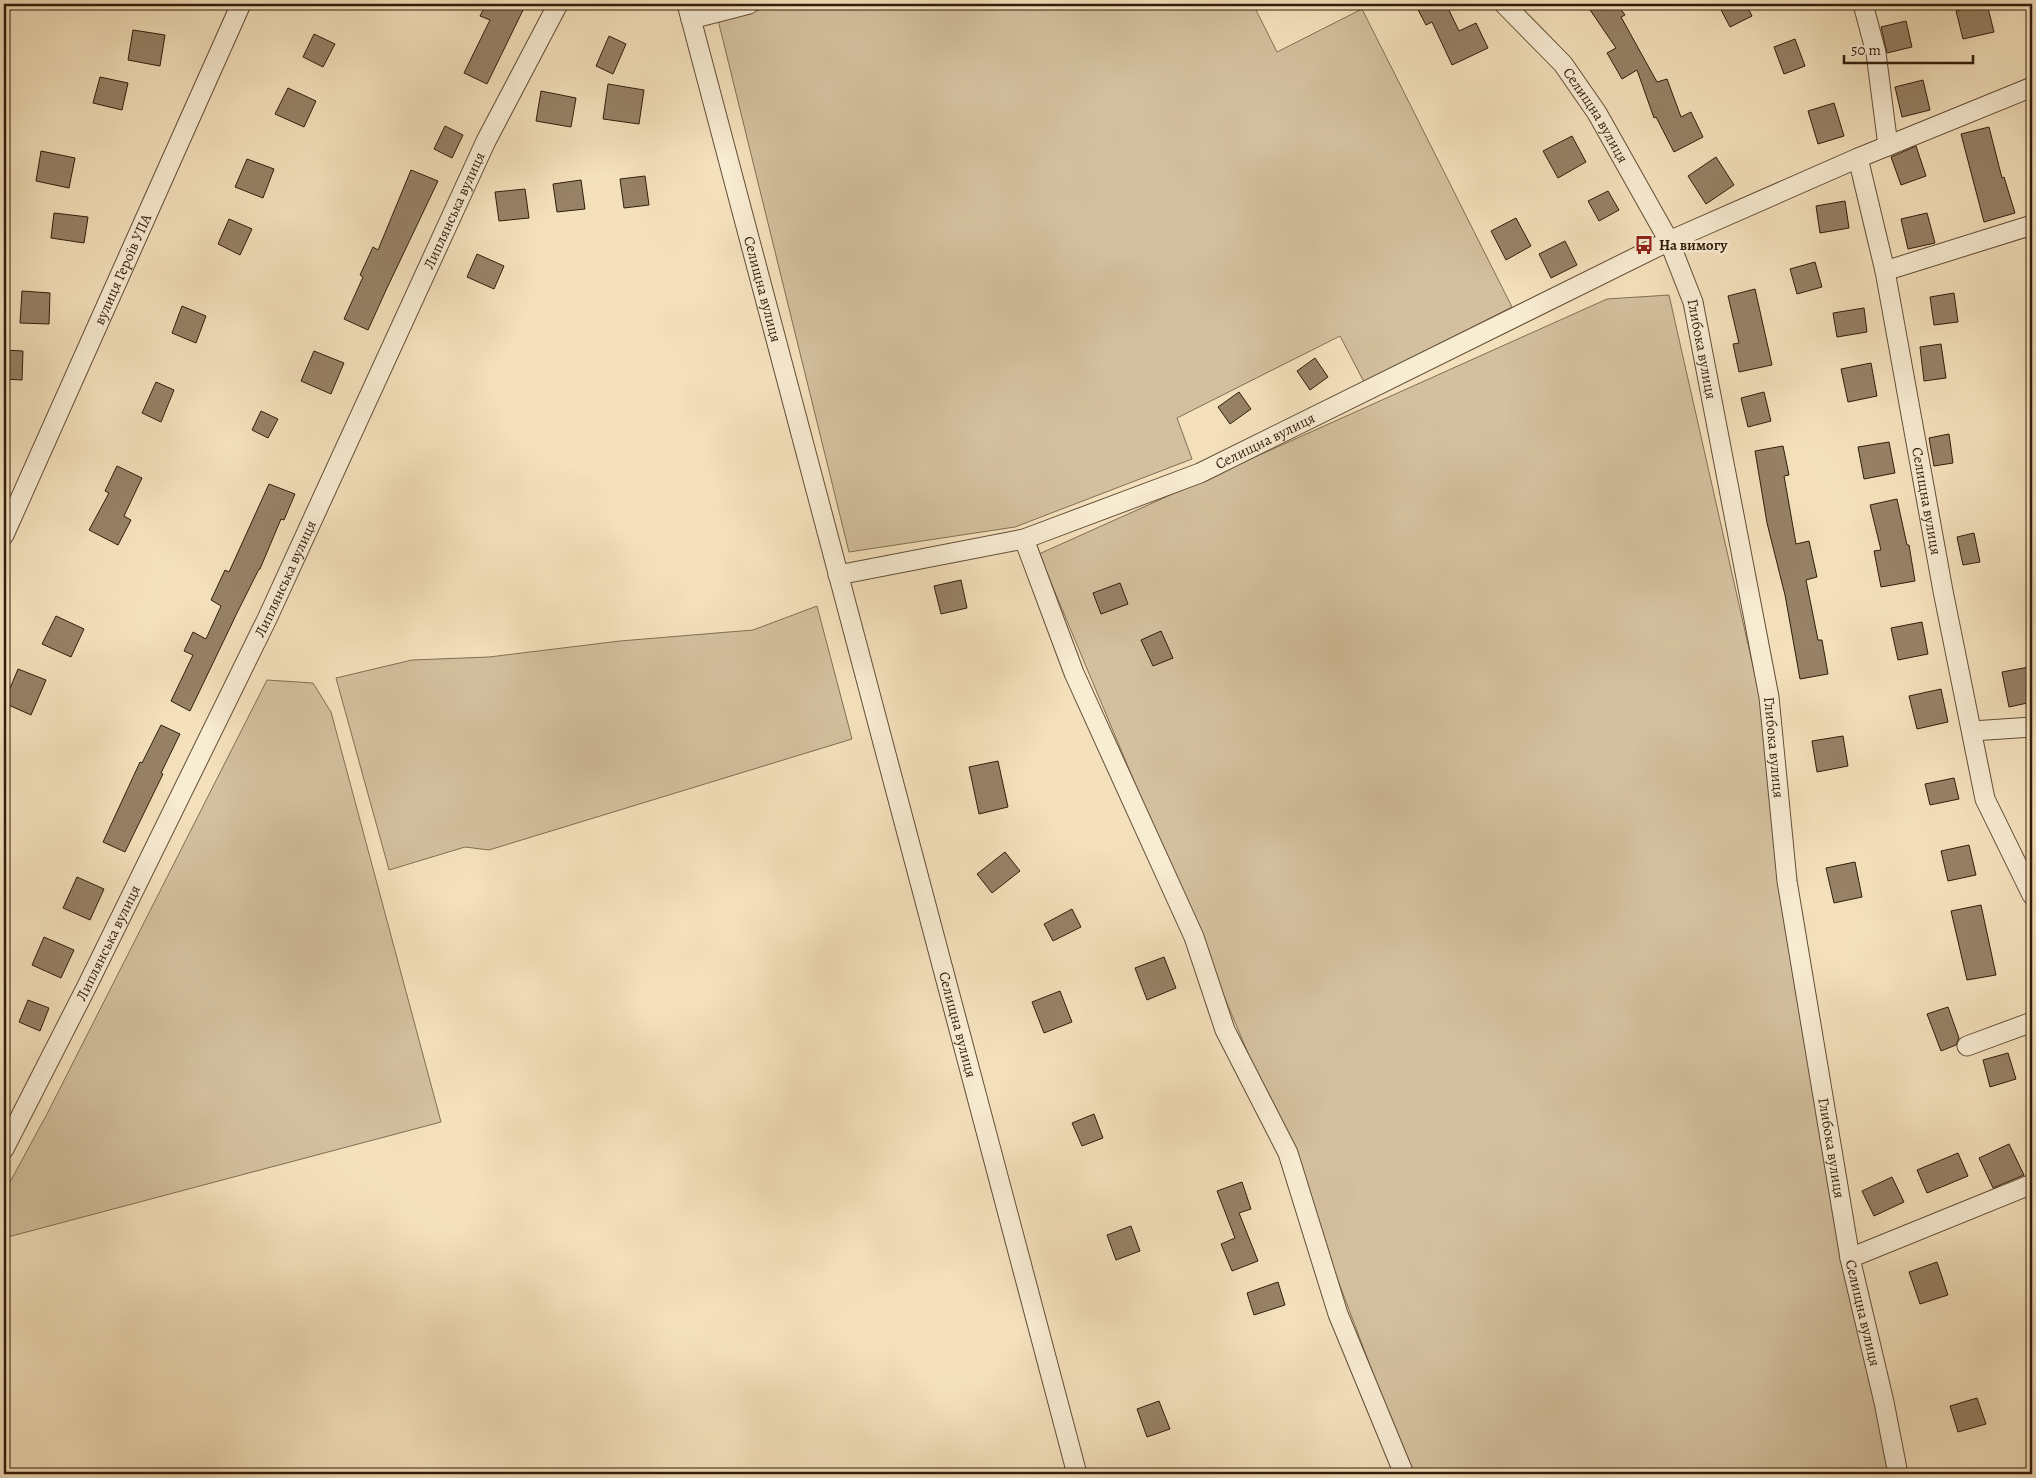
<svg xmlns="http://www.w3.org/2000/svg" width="2036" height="1478" font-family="Alegreya,serif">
	<rect width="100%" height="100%" fill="#f4e1bc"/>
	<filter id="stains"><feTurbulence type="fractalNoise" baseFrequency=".004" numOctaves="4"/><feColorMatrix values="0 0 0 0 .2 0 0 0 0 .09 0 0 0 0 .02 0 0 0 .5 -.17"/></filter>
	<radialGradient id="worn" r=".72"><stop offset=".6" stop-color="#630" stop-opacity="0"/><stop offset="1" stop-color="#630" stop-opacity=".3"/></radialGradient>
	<g fill="#d3c09e" stroke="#826e54">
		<polygon points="783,4 1253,4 1277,52 1362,9 1512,307 1364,382 1340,336 1177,418 1192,459 1015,527 849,552 718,20"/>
		<polygon points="1669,295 1759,693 1891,1474 1411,1474 1291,1156 1039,554 1607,299"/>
		<polygon points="817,606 852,739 489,850 465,847 389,870 336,678 412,660 489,657 620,641 753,630"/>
		<polygon points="267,680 313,683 331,712 441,1122 4,1238 4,1193 47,1114"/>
	</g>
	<g fill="#978267" stroke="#321c0a">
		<polygon points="486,4 526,4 487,84 464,73 490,20 480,16"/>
		<polygon points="1415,4 1446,4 1459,31 1476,23 1488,48 1452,65 1432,22 1426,25"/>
		<polygon points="1586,4 1617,4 1625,15 1621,17 1657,82 1667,79 1681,117 1691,112 1703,137 1674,152 1656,117 1654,118 1637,70 1622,79 1607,53 1616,48"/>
		<polygon points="1718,4 1746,4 1752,16 1730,27"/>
		<polygon points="1983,4 1987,4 1994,32 1963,39 1956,11"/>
		<polygon points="1906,21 1912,47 1887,53 1881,27"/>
		<polygon points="133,30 165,35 160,66 128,60"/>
		<polygon points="314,34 335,44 323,67 303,57"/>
		<polygon points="609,36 626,44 613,74 596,66"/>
		<polygon points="1795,39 1805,66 1784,74 1774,47"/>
		<polygon points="100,77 128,83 122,110 93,103"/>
		<polygon points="1923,80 1930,110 1902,117 1895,87"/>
		<polygon points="608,84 644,90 639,124 603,119"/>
		<polygon points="288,88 316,101 304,127 275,114"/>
		<polygon points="541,91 576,98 571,127 536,121"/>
		<polygon points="1834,103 1844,136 1818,144 1808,111"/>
		<polygon points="445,126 463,135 452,158 434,149"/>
		<polygon points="1989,127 2002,178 2004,177 2015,213 1984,222 1961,134"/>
		<polygon points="1572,136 1586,162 1558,178 1543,151"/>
		<polygon points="1916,146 1926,176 1901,185 1891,157"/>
		<polygon points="41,151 75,158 69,188 36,181"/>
		<polygon points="1716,157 1734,185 1706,204 1688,176"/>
		<polygon points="247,159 274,169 263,198 235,187"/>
		<polygon points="411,170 438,181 387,288 368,330 344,319 363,277 360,275 373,247 378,250"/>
		<polygon points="645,176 649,205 624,208 620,179"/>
		<polygon points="581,180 585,209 557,212 553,184"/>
		<polygon points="525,189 529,218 499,221 495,192"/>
		<polygon points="1608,191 1619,210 1599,221 1588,201"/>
		<polygon points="1845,201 1849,228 1820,233 1816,206"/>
		<polygon points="54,213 88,217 84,243 51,238"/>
		<polygon points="1927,213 1935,243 1908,249 1901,219"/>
		<polygon points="1516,218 1531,246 1506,260 1491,231"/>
		<polygon points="229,219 252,229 240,255 218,244"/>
		<polygon points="1565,241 1577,265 1551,278 1539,254"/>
		<polygon points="477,254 504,266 494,289 467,277"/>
		<polygon points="1815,262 1822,287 1797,294 1790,269"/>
		<polygon points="1755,289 1772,365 1739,372 1733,344 1739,343 1728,296"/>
		<polygon points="22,291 50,293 49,324 20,323"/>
		<polygon points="1954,293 1958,322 1934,325 1930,297"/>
		<polygon points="182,306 206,316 196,343 172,333"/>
		<polygon points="1864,308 1867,332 1837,337 1833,313"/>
		<polygon points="1941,344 1946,378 1924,381 1920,347"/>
		<polygon points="4,350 23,351 22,380 4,379"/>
		<polygon points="314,351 344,363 331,394 301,381"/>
		<polygon points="1315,358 1328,377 1310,390 1297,371"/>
		<polygon points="1871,363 1877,396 1848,402 1841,369"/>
		<polygon points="156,382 174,390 161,422 142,413"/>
		<polygon points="1239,392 1251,409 1230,424 1218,407"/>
		<polygon points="1764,392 1771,421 1748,427 1741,398"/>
		<polygon points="261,411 278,419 268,438 252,430"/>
		<polygon points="1949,434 1953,463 1934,466 1929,438"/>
		<polygon points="1889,442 1895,473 1864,479 1858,447"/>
		<polygon points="1783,446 1789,475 1784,476 1796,544 1809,541 1817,577 1806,580 1818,640 1822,640 1828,674 1800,679 1785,595 1767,523 1755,451"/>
		<polygon points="117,466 142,478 124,516 131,520 118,545 89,530 109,493 105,491"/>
		<polygon points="269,484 295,494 284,520 281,519 260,569 259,569 237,613 190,711 171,701 193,655 184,651 193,632 206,639 221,606 211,600 225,570 229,572"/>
		<polygon points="1897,499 1907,545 1909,545 1915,581 1881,587 1874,551 1881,550 1870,505"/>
		<polygon points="1974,533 1980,562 1963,565 1957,537"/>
		<polygon points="961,580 967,608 941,614 934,586"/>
		<polygon points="1120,583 1128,604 1101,614 1093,593"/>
		<polygon points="56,616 84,629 71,657 42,644"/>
		<polygon points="1922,622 1928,654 1898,660 1891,628"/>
		<polygon points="1161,631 1173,658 1153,666 1141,640"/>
		<polygon points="2029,667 2032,683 2032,702 2009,707 2002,672"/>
		<polygon points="18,669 46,680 31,715 4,703"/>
		<polygon points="1941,689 1948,722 1917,729 1909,696"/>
		<polygon points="161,725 180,734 161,773 163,774 125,852 103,842 140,762 142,763"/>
		<polygon points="1843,736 1848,766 1817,772 1812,741"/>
		<polygon points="998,761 1008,807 979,814 969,767"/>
		<polygon points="1954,778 1959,799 1930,805 1925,784"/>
		<polygon points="1969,845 1976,875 1948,881 1941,851"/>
		<polygon points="1005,852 1020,871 992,893 977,874"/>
		<polygon points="1855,862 1862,897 1834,903 1826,868"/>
		<polygon points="77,877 104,889 90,920 63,908"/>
		<polygon points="1981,905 1996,975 1967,980 1951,911"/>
		<polygon points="1072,909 1081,927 1053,941 1044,924"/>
		<polygon points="44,937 74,950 61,978 32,965"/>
		<polygon points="1164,957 1176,988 1147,1000 1135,968"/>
		<polygon points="1060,991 1072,1022 1044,1033 1032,1002"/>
		<polygon points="28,1000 49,1008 40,1031 19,1022"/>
		<polygon points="1948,1007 1959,1038 1956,1045 1941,1051 1927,1014"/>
		<polygon points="2008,1053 2016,1079 1990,1087 1983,1060"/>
		<polygon points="1094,1114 1103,1138 1082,1146 1072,1123"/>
		<polygon points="2009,1144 2024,1175 1993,1188 1979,1158"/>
		<polygon points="1958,1153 1968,1176 1927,1193 1917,1170"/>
		<polygon points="1892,1177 1904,1202 1874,1216 1862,1191"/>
		<polygon points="1242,1182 1251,1209 1239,1213 1258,1261 1232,1271 1221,1244 1235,1238 1217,1191"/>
		<polygon points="1131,1226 1140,1251 1116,1260 1107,1235"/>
		<polygon points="1937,1262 1948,1295 1920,1304 1909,1272"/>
		<polygon points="1278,1282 1285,1305 1254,1315 1247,1293"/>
		<polygon points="1977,1398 1986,1424 1958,1432 1950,1406"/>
		<polygon points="1159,1401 1170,1429 1147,1437 1137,1409"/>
	</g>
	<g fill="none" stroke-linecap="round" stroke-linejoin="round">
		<g stroke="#624d36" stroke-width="21">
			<g id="minor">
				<path id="s1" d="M687,4L1077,1474"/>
				<path id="s2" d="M1504,4L1563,64L1597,113L1669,241L1693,302L1769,697L1787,881L1850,1258L1884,1402L1898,1474"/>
				<polyline points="1863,4 1876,53 1888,146"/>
				<polyline points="691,19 749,4"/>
				<path id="s3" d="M1858,158L1885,271L1943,591L1985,799L2032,895"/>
				<polyline points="1885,271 2032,225"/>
				<path id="s4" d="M4,535L241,4"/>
				<polyline points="1024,539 1074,673 1194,937 1225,1030 1288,1153 1338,1314 1404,1474"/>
				<path id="s5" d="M838,575L1024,539L1200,473L1669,241L1858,158L2032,87"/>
				<polyline points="1972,731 2032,727"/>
				<polyline points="1967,1046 2032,1022"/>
				<path id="s6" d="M4,1149L85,990L267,619L486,141L558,4"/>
				<polyline points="1850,1258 2032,1184"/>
			</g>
		</g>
		<use href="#minor" stroke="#f8ecd3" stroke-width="19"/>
	</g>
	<defs>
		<g id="bus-bare" transform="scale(1.5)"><path d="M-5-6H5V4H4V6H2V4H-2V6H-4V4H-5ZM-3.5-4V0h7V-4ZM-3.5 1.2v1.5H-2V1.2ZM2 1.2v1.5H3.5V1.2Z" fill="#8f2418" stroke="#f8ecd3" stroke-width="2.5" paint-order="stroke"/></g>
	</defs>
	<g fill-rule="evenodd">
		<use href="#bus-bare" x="1644" y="245"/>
	</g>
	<g text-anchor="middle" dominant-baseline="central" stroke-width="5" stroke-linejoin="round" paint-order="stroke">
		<g font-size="15" fill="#321c0a" stroke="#f8ecd3">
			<text stroke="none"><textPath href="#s2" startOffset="145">Селищна вулиця</textPath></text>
			<text stroke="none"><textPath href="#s6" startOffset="1041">Липлянська вулиця</textPath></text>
			<text stroke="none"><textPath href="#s4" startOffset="291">вулиця Героїв УПА</textPath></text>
			<text stroke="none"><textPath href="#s1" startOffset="295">Селищна вулиця</textPath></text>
			<text stroke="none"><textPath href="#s2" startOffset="404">Глибока вулиця</textPath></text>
			<text stroke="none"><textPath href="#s5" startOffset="450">Селищна вулиця</textPath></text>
			<text stroke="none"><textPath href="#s3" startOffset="350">Селищна вулиця</textPath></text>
			<text stroke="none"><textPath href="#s6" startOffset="636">Липлянська вулиця</textPath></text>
			<text stroke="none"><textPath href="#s2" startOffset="809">Глибока вулиця</textPath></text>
			<text stroke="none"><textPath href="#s6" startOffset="231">Липлянська вулиця</textPath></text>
			<text stroke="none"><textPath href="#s1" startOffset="1056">Селищна вулиця</textPath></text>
			<text stroke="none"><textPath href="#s2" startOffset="1214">Глибока вулиця</textPath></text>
			<text stroke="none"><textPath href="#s2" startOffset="1382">Селищна вулиця</textPath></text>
		</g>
		<g font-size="15" font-weight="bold" fill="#321c0a" stroke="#f8ecd3" text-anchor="start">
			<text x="1659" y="245">На вимогу</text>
		</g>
	</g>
	<rect width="2036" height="1478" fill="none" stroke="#f4e1bc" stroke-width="20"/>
	<rect x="5" y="5" width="2026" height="1468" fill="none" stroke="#321c0a" stroke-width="2.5"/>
	<rect x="10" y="10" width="2016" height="1458" fill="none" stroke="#321c0a"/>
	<path d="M1844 55v8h129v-8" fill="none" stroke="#321c0a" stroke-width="2.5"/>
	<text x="1851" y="55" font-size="15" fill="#321c0a" stroke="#f8ecd3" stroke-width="4" paint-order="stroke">50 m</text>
	<rect width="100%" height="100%" filter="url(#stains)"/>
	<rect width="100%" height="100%" fill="url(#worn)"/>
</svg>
